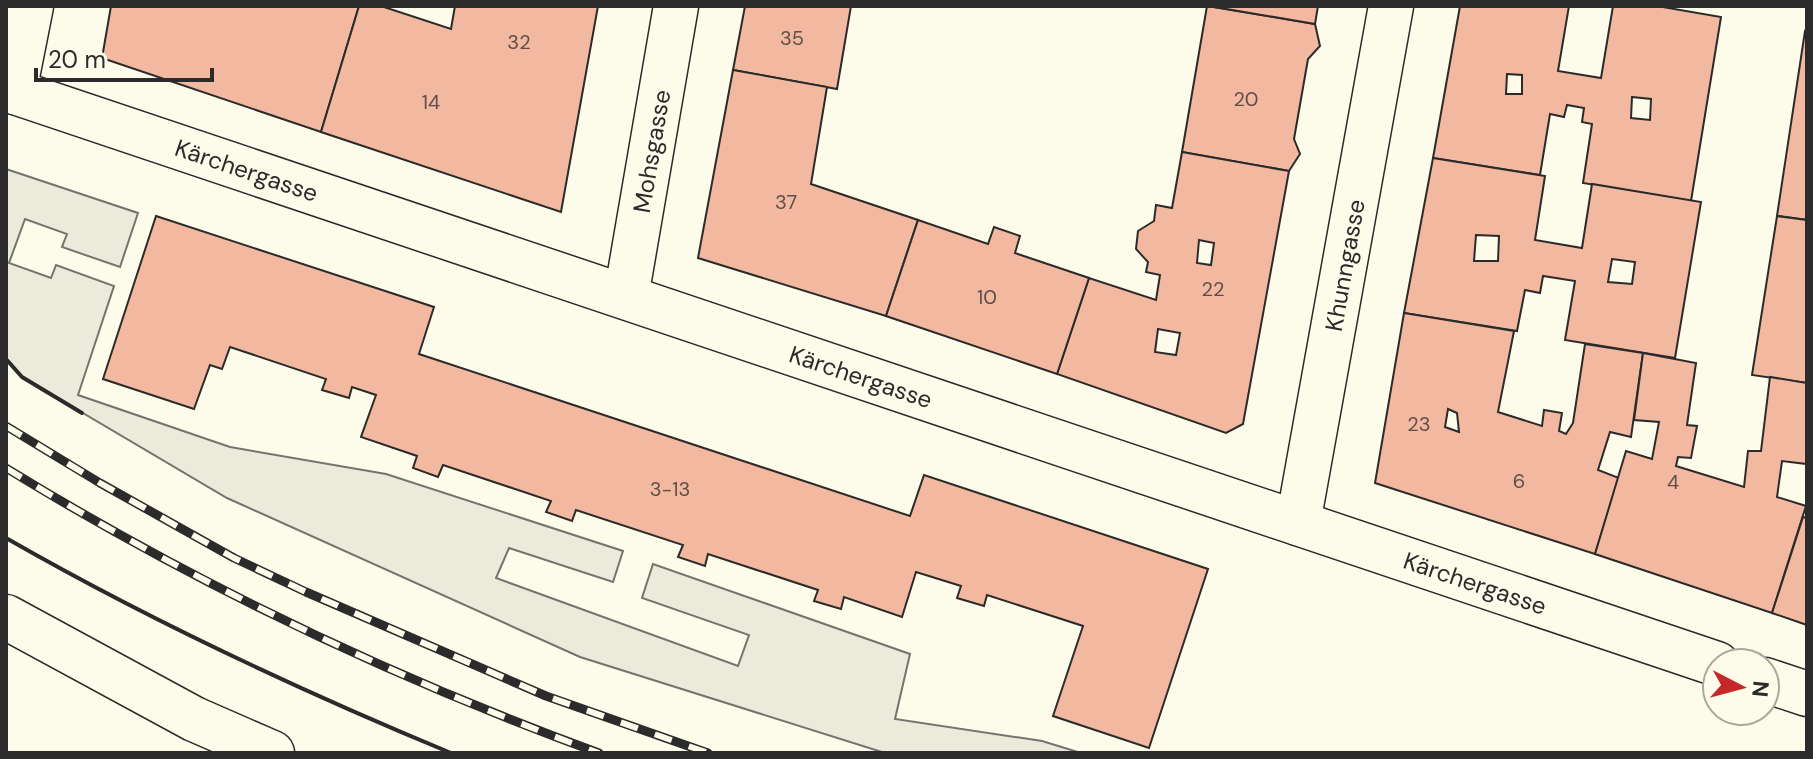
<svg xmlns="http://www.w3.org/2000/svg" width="1813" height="759" font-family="'DM Sans',sans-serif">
	<rect width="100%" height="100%" fill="#fdfbea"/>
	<polygon fill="#ecebdb" stroke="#74746e" stroke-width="2" points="6,169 138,213 120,267 62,247 67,234 25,219 9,263 51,278 56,265 114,286 78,395 230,447 386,474 623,551 613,582 509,548 496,578 738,666 749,635 642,598 653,564 910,654 895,719 1042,741 1081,753 885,753 580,657 227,498 22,377 6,359"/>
	<g fill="#f2b8a0" stroke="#2b2b2b" stroke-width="2" fill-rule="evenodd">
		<polygon points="111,6 359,6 321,132 102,58"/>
		<polygon points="359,6 381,6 451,29 455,6 598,6 561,212 321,132"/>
		<polygon points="745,6 851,6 837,89 733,70"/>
		<polygon points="1207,6 1315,24 1320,46 1308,59 1294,139 1300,154 1289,171 1182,152"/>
		<polygon points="1209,6 1318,6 1315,24"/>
		<path d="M1460,6H1569L1558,71L1601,78L1613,6H1657L1721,17L1691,201L1583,183L1592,124L1582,122L1584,108L1567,105L1564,117L1550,114L1540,175L1433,158ZM1507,74L1522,75V94H1506ZM1632,97L1651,99L1650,120L1631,118Z"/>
		<polygon points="1805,31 1807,32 1807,220 1777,216"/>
		<polygon points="733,70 827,87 811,184 918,220 886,316 698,258"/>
		<path d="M1182,152L1289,171L1243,424L1226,433L1057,374L1089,278L1156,300L1160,275L1146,272L1148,262L1136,249L1138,231L1154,221L1156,205L1172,208ZM1199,240L1214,243L1211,265L1197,263ZM1158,329L1180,333L1176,355L1155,352Z"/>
		<path d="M1433,158L1545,176L1535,240L1582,248L1592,184L1701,202L1675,358L1565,340L1575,281L1543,276L1540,293L1525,290L1517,331L1404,313ZM1476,235L1499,236L1498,261H1474ZM1612,259L1635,262L1632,284L1608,282Z"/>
		<polygon points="156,216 434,307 419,354 910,516 924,475 1208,569 1149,748 1053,716 1083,626 987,595 984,606 957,598 961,586 916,572 902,617 844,597 841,609 814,601 818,590 708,554 705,566 678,557 683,545 576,510 572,521 546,512 551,501 443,465 438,477 413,468 417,456 361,437 376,395 352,387 349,398 322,390 326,379 230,347 222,369 210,365 194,409 103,379"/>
		<polygon points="1777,216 1807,220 1807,383 1752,375"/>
		<polygon points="918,220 988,244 994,227 1020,236 1015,253 1089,278 1057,374 886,316"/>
		<path d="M1404,313L1514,331L1498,412L1542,426L1544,410L1562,413L1559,431L1566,434L1573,423L1585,344L1643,353L1631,437L1610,432L1598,470L1619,478L1595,554L1375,483ZM1448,409L1457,413L1459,432L1445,427Z"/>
		<polygon points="1643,353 1696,363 1687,425 1697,426 1691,458 1678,457 1676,466 1744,487 1748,451 1761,451 1770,377 1807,383 1807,464 1782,461 1777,497 1806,506 1772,613 1595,554 1626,451 1652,459 1659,422 1634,420"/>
		<polygon points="1803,517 1807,518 1807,625 1772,613"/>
	</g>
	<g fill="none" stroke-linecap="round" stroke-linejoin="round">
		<g stroke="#2b2b2b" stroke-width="47">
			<g id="minor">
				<path id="s1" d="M6,89L1717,664"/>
				<polyline points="14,92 31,6"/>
				<path id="s2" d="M626,297L676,6"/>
				<path id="s3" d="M1298,523L1391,6"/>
				<polyline points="6,617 194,719 272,753"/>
				<polyline points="1765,680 1807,694"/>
			</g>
		</g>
		<use href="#minor" stroke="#fdfbea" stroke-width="44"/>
		<g stroke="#2b2b2b" stroke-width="9">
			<g id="rail">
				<polyline points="6,426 100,483 234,558 306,592 546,696 708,753"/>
				<path d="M6,468C192,582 393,678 599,753"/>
			</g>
		</g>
		<use href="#rail" stroke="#fdfbea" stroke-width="6" stroke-dasharray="18" stroke-linecap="butt"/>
		<g stroke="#2b2b2b" stroke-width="4">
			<polyline points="6,359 22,377 82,413"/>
			<path d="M6,538C149,620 299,690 451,753"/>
		</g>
	</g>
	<g text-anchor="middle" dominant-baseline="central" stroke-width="6" stroke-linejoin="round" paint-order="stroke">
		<g font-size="20" fill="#5d4e48">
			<text x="792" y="38">35</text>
			<text x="519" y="42">32</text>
			<text x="1246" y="99">20</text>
			<text x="431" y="102">14</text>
			<text x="786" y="202">37</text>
			<text x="1213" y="289">22</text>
			<text x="987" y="297">10</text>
			<text x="1419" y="424">23</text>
			<text x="1519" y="481">6</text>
			<text x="1673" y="482">4</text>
			<text x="670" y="489">3-13</text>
		</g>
		<g font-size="24" fill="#2b2b2b" stroke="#fdfbea">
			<text stroke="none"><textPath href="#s2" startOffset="148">Mohsgasse</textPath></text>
			<text stroke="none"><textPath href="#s1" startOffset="254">Kärchergasse</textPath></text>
			<text stroke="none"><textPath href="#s3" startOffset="262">Khunngasse</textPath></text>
			<text stroke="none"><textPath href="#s1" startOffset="902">Kärchergasse</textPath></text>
			<text stroke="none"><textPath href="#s1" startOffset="1550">Kärchergasse</textPath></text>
		</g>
	</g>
	<rect width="1813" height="759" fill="none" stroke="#2b2b2b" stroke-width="16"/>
	<g transform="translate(1741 687) rotate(96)"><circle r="38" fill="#fdfbea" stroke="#a9a89e" stroke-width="2"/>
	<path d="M0-6L14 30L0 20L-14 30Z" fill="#c62828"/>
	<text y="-12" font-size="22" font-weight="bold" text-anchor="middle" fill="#2b2b2b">N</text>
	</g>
	<path d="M36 68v12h176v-12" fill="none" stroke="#2b2b2b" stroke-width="4"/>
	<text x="48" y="68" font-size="24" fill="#2b2b2b" stroke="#fdfbea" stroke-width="6" paint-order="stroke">20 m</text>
</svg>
